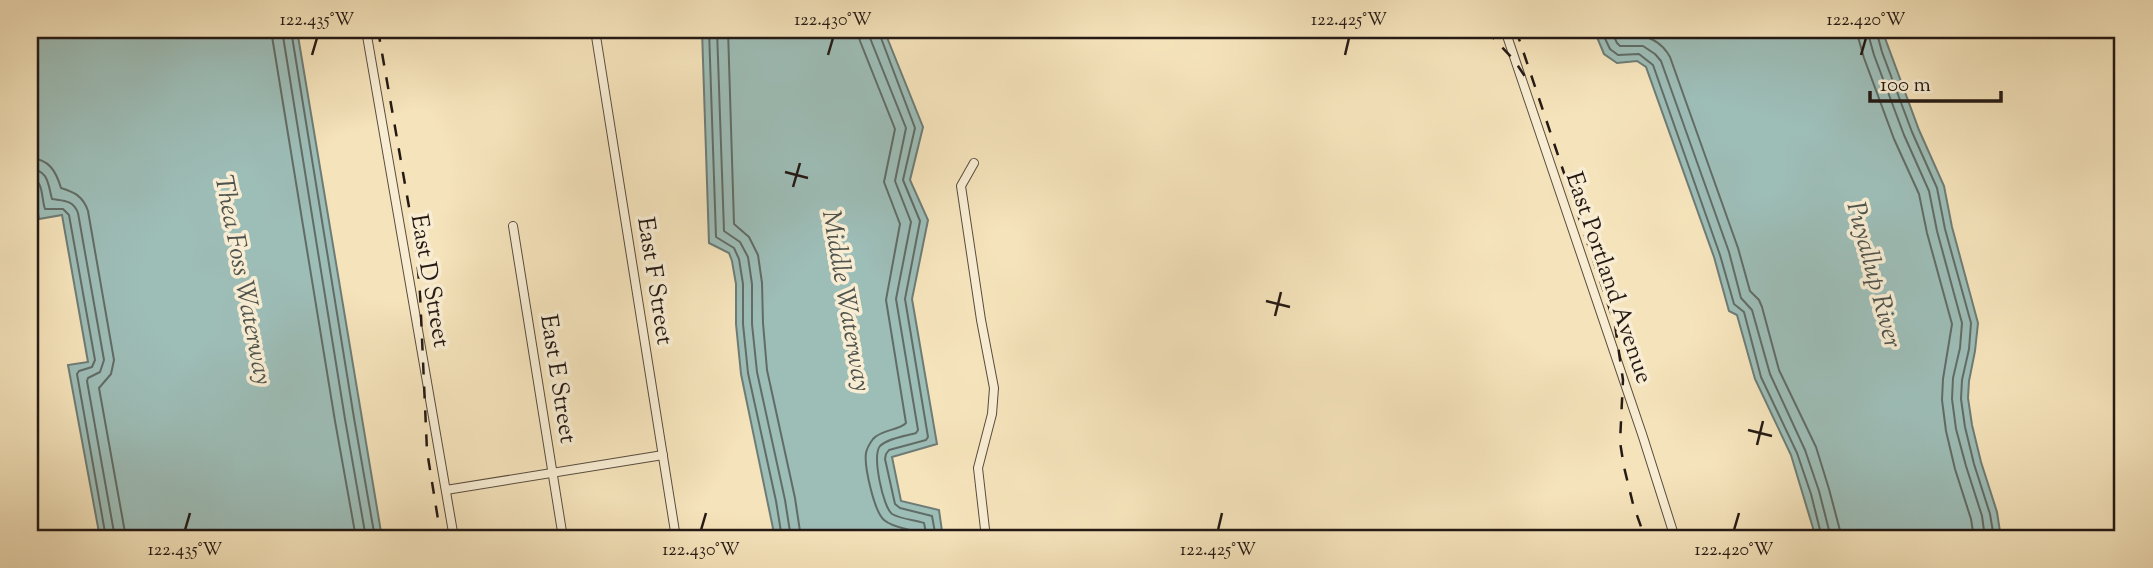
<svg xmlns="http://www.w3.org/2000/svg" width="2153" height="568" font-family="'Sorts Mill Goudy',serif">
	<rect width="100%" height="100%" fill="#f5e3bb"/>
	<filter id="stains"><feTurbulence type="fractalNoise" baseFrequency=".00286" numOctaves="4"/><feColorMatrix values="0 0 0 0 .2 0 0 0 0 .09 0 0 0 0 .02 0 0 0 .5 -.17"/></filter>
	<radialGradient id="worn" r=".72"><stop offset=".6" stop-color="#630" stop-opacity="0"/><stop offset="1" stop-color="#630" stop-opacity=".3"/></radialGradient>
	<g fill="#9dbdb7" stroke="#6d7c76" stroke-width="2">
		<polygon points="30,30 297,30 382,538 100,538 68,365 88,362 62,215 39,219 30,167 30,51 33,50"/>
		<polygon points="702,30 884,30 923,127 910,180 928,220 912,299 937,444 892,457 901,501 939,510 943,538 775,538 741,374 736,324 736,284 732,261 729,253 709,243"/>
		<polygon points="1594,30 1882,30 1919,130 1944,186 1952,227 1978,323 1975,351 1969,381 1968,398 1972,425 1981,462 1997,512 2001,538 1816,538 1791,455 1755,379 1737,315 1729,311 1714,257 1646,67 1637,61 1617,63 1604,54"/>
	</g>
	<g fill="none" stroke-linecap="round" stroke-linejoin="round">
		<g stroke="#616c66" stroke-width="2">
			<polyline points="271,30 335,421 356,538"/>
			<polyline points="282,30 345,419 366,538"/>
			<polyline points="291,30 354,418 375,538"/>
			<polyline points="709,30 716,237 734,248 739,259 743,284 743,324 748,373 776,501 782,538"/>
			<polyline points="717,30 724,231 740,242 748,257 752,284 752,324 757,372 785,500 791,538"/>
			<polyline points="728,30 734,224 749,237 758,255 762,283 763,323 767,370 795,498 801,538"/>
			<path d="M858,30L860,41L895,129L884,182L900,224L886,300L906,423C898,431 882,429 873,439C870,443 867,448 866,453C864,466 874,511 884,520C892,527 904,528 914,531L917,538"/>
			<path d="M869,30L870,38L906,128L895,181L911,222L896,299L918,430L916,433C906,436 888,438 880,446C872,456 883,507 892,514C901,519 914,520 924,523L927,538"/>
			<polyline points="878,30 915,128 903,180 920,221 905,299 928,437 926,440 889,450 886,454 885,459 895,504 900,508 932,516 936,538"/>
			<polyline points="1601,30 1610,49 1618,55 1639,54 1653,65 1720,255 1734,304 1744,312 1761,377 1797,453 1811,494 1822,538"/>
			<polyline points="1611,30 1617,43 1620,46 1643,46 1655,54 1661,61 1729,252 1741,298 1752,310 1770,374 1805,450 1819,491 1831,538"/>
			<path d="M1622,30L1626,35C1645,34 1661,40 1670,57L1738,248L1750,291L1759,300L1762,307L1779,370L1816,447L1829,489L1842,538"/>
			<polyline points="1856,30 1864,58 1894,139 1919,194 1927,233 1952,324 1943,379 1942,400 1946,431 1955,469 1971,519 1974,538"/>
			<polyline points="1867,30 1874,55 1904,135 1929,191 1937,231 1962,323 1960,348 1953,378 1952,399 1956,429 1966,466 1982,516 1985,538"/>
			<polyline points="1876,30 1882,52 1912,132 1937,188 1945,229 1971,323 1969,349 1962,380 1961,399 1965,427 1974,464 1990,514 1994,538"/>
			<path d="M30,158C49,159 56,171 61,188C74,192 83,196 88,211L114,360L111,374L99,388L126,538"/>
			<path d="M30,169C49,170 48,185 52,199C64,201 73,200 78,213L104,360L100,372L88,378L87,381L115,538"/>
			<path d="M30,178C44,179 41,198 45,209H63L69,215L95,360L92,367L79,371L77,374L106,538"/>
		</g>
		<g stroke="#594c3e" stroke-width="10">
			<g id="minor">
				<polyline points="366,30 454,538"/>
				<polyline points="595,30 676,538"/>
				<polyline points="1505,30 1643,437 1675,538"/>
				<polyline points="974,163 961,186 981,320 994,388 992,414 978,468 986,538"/>
				<polyline points="513,226 563,538"/>
				<polyline points="446,490 663,455"/>
			</g>
		</g>
		<g stroke="#594c3e" stroke-width="12">
			<polyline id="tertiary" points="30,525 32,538"/>
		</g>
		<use href="#minor" stroke="#f8edd3" stroke-width="8"/>
		<use href="#tertiary" stroke="#f8edd3" stroke-width="10"/>
		<g stroke="#251a14" stroke-width="2.5" stroke-dasharray="12 12" stroke-linecap="butt">
			<polyline points="378,30 416,247 420,293 427,451 441,538"/>
			<polyline points="1486,30 1514,60 1526,78"/>
			<polyline points="1516,30 1615,325 1623,380 1620,442 1624,467 1633,504 1645,538"/>
		</g>
	</g>
	<path fill="none" stroke="#251a14" stroke-width="2.5" d="M312,55L317,38M828,55L833,38M1345,55L1349,38M1861,55L1866,38M785,172L808,178M793,187L800,163M1266,301L1290,307M1275,316L1281,292M1748,430L1772,436M1757,445L1763,421M185,530L190,513M701,530L706,513M1218,530L1222,513M1734,530L1739,513"/>
	<g text-anchor="middle" dominant-baseline="central" stroke-width="7" stroke-linejoin="round" paint-order="stroke">
		<g font-size="24" fill="#251a14" stroke="#f8edd3">
			<text transform="translate(1608 278) rotate(71)">East Portland Avenue</text>
			<text transform="translate(429 281) rotate(80)">East D Street</text>
			<text transform="translate(654 281) rotate(81)">East F Street</text>
			<text transform="translate(557 379) rotate(81)">East E Street</text>
		</g>
		<g font-size="26" font-style="italic" fill="#4f534d" stroke="#f8edd3">
			<text transform="translate(1873 275) rotate(75)">Puyallup River</text>
			<text transform="translate(242 280) rotate(79)">Thea Foss Waterway</text>
			<text transform="translate(845 301) rotate(80)">Middle Waterway</text>
		</g>
	</g>
	<rect width="2153" height="568" fill="none" stroke="#f5e3bb" stroke-width="77"/>
	<path d="M1870 91v10h131v-10" fill="none" stroke="#251a14" stroke-width="3.5"/>
	<text x="1880" y="91" font-size="21" fill="#251a14" stroke="#f8edd3" stroke-width="5" paint-order="stroke">100 m</text>
	<rect x="38" y="38" width="2076" height="492" fill="none" stroke="#251a14" stroke-width="2.5"/>
	<g font-size="18" text-anchor="middle" fill="#251a14">
		<text x="317" y="25">122.435°W</text>
		<text x="833" y="25">122.430°W</text>
		<text x="1349" y="25">122.425°W</text>
		<text x="1866" y="25">122.420°W</text>
		<text x="185" y="555">122.435°W</text>
		<text x="701" y="555">122.430°W</text>
		<text x="1218" y="555">122.425°W</text>
		<text x="1734" y="555">122.420°W</text>
	</g>
	<rect width="100%" height="100%" filter="url(#stains)"/>
	<rect width="100%" height="100%" fill="url(#worn)"/>
</svg>
